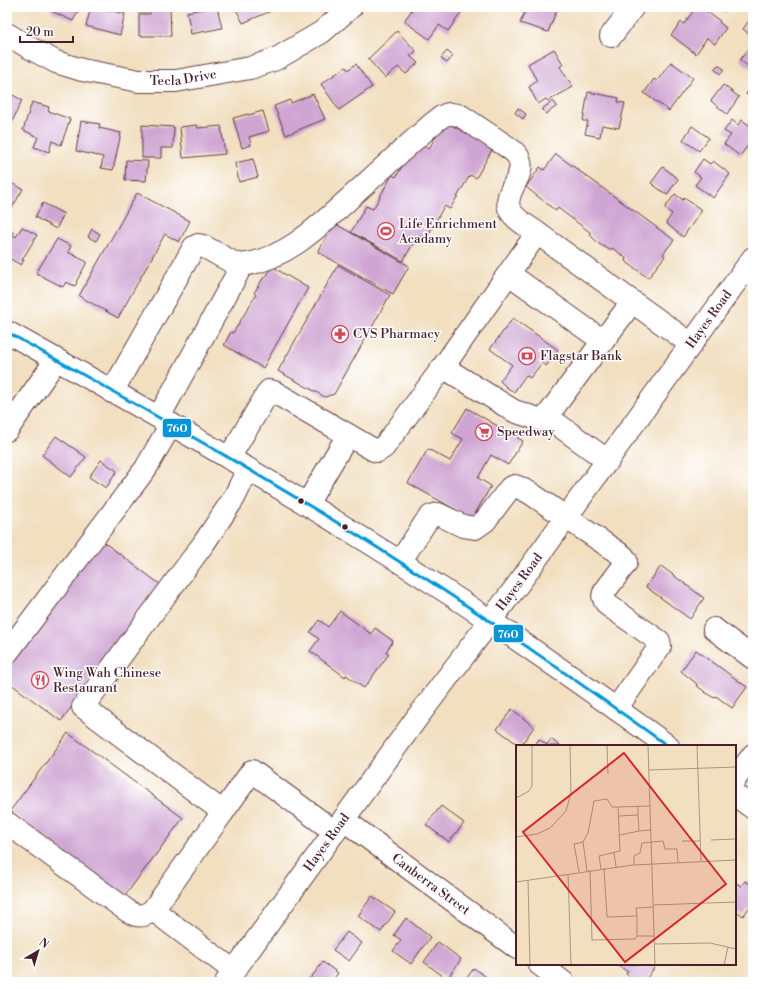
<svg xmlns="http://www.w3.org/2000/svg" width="760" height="989" font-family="'Libre Bodoni',serif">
	<rect width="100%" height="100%" fill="#fff"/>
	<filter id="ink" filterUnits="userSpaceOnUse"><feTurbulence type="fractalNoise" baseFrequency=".025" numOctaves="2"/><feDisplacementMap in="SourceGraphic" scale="8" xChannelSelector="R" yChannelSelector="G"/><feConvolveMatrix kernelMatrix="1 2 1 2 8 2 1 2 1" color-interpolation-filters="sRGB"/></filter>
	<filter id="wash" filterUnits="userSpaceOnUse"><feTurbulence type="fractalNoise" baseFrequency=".012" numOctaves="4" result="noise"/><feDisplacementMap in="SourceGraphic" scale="16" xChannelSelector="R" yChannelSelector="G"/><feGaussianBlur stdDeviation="0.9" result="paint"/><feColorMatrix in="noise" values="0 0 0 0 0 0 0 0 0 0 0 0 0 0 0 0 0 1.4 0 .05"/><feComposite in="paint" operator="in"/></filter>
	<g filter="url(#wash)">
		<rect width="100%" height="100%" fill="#f1dfc0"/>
		<g id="blocks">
			<g fill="#cfa5d3">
				<polygon points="48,7 80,7 73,21 51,11 51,8"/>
				<polygon points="91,7 98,7 125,14 120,35 86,26"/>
				<polygon points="150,7 170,7 171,36 139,36 139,14 150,14"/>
				<polygon points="207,7 217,7 222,28 191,34 187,12 207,8"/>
				<polygon points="235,7 269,7 271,11 243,23"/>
				<polygon points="414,7 417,9 419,7 452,7 461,13 448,31 439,25 429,39 404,21"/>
				<polygon points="527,7 558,7 548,32 520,23"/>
				<polygon points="696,7 700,7 720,21 719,22 726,28 715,44 707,38 696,54 671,35 681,22 684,24"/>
				<polygon points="717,7 728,7 724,12"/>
				<polygon points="748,22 753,25 753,28 749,34 743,29"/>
				<polygon points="397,31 416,51 410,56 418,63 406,74 398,67 385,78 368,59"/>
				<polygon points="752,44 753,44 753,70 740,60"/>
				<polygon points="554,49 563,64 560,67 573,87 548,101 546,99 538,104 529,87 537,81 528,64"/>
				<polygon points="447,51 453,56 447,63 441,58"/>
				<polygon points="671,62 693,78 669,111 644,93 654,79 657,81"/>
				<polygon points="356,64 372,87 339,110 321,84 346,67 348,70"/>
				<polygon points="718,65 724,69 721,74 714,69"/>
				<polygon points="723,85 739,97 727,114 711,101"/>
				<polygon points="753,85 753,99 746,94"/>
				<polygon points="7,92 22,100 11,124 7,123"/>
				<polygon points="588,92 619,98 618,102 625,103 619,128 602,125 600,137 585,134 588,121 583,121"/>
				<polygon points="313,94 325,119 286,135 274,106 290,100 291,103"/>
				<polygon points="553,101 557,106 546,114 542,109"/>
				<polygon points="32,102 49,107 48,111 70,119 61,145 52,141 49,152 34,147 38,137 23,130"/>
				<polygon points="518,108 526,114 523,119 515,113"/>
				<polygon points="263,111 269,131 249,137 251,145 242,148 233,118 248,114 248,115"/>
				<polygon points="732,120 738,125 742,120 753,128 753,139 740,156 724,144 731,135 724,131"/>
				<polygon points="81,121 100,124 99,128 121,133 113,170 101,168 103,157 76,151"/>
				<polygon points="444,121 493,148 476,178 470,175 450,209 444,206 426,239 418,235 403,261 351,232 366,206 373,209 392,175 396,177 416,142 429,149"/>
				<polygon points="142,125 174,127 173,148 161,148 161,158 142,158"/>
				<polygon points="197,125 198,128 221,126 225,154 183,158 180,127"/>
				<polygon points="692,126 709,138 699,151 683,140"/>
				<polygon points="556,154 674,240 663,254 665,256 648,278 625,261 626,258 612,248 610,250 599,244 590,235 591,233 558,208 556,211 526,187 540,167 544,170"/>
				<polygon points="253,159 258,177 239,182 235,163"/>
				<polygon points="703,159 710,164 713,161 730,174 713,198 695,185 701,177 694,172"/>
				<polygon points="126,160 148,161 146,181 125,180"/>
				<polygon points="663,167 678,179 667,195 651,183"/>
				<polygon points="7,181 23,189 12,208 7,205"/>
				<polygon points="137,193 190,221 179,242 165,234 118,318 79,296"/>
				<polygon points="675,194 683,200 684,198 702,210 683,237 666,223 672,214 665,208"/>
				<polygon points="43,203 64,214 56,229 35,217"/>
				<polygon points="334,223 409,266 393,294 318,252"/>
				<polygon points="22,227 37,235 22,260 24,260 21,265 7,257 7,229 14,233 13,235 16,237"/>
				<polygon points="92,229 100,234 96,241 88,237"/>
				<polygon points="57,239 71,246 68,252 87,262 76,282 77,283 75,286 66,282 63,287 36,273"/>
				<polygon points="273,265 276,267 276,269 308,288 263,368 224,345 231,332 233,333 256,295 254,293 264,277 266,277"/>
				<polygon points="338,265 390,295 334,394 325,397 278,371"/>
				<polygon points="513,318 558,350 546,366 542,363 530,378 526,375 514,392 506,387 500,381 512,365 490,349"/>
				<polygon points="467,408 523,441 508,465 491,455 478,478 491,486 472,519 408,483 428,449 450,461 463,439 452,433"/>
				<polygon points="56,436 86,457 71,477 42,455"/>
				<polygon points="101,460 117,471 106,488 89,477"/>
				<polygon points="101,540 161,585 61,721 7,681 7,668"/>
				<polygon points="661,566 704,598 690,619 646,587"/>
				<polygon points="340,611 371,634 375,628 393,641 386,652 389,654 364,688 346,675 345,677 310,651 319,639 310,632 319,620 328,627"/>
				<polygon points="696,650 747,687 732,708 716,696 714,698 705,692 696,685 697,684 681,671"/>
				<polygon points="512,709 534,727 520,746 497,729"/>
				<polygon points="68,733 183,818 124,897 10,811"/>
				<polygon points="539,739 547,745 551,739 560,746 534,746"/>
				<polygon points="441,806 464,823 449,842 426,825"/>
				<polygon points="745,881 753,886 753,903 743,916 735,910 735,882 741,886"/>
				<polygon points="372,896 395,912 381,932 358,916"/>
				<polygon points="406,918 430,937 411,964 393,951 401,940 394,935"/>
				<polygon points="347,932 362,943 349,961 333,950"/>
				<polygon points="438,942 461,959 447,979 424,962"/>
				<polygon points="323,962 338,973 331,982 312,982 309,980"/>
				<polygon points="616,964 657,964 644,982 637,982 626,974 628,972"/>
				<polygon points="474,968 493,982 464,982"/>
				<polygon points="404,978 410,982 401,982"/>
			</g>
		</g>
	</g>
	<g filter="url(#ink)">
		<use href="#blocks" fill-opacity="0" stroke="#633c41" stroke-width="1"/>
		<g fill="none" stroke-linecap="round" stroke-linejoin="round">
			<g stroke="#633c41" stroke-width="24">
				<g id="minor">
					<path id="s1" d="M7,34L30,48L56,62L82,70L139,81H176L250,68L276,59L322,32L351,7"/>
					<polyline points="611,36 633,7"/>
					<polyline points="537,233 691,344"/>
					<polyline points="509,274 603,341 632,302"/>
					<polyline points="603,341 545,419 557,424 608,461"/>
					<polyline points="443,367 514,411 538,419 545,419"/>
					<polyline points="112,392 194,247 198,245 203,246 232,262 242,265 159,417"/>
					<polyline points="7,430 56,360"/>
					<path d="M229,458L269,391L274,392L374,450L378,451L384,447L443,367L537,233C528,226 513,219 509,208C503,189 530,174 517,155C512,149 503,144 497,140C485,132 473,124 461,116C446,111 442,116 431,125C407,146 384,167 361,188C326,219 290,259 242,265"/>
					<polyline points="248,469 234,498 204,543 83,707 223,812 252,771 335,832"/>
					<polyline points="307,504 348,435"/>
					<path d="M400,562L425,523L431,516L438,514L463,526L475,528L485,521L510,488L515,486L520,488L530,493L623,556L626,560V563L605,591C601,597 604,601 609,606L656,639L659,641L660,646L616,709"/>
					<polyline points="714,629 753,658"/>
					<polyline points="7,653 146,468 171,424"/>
					<polyline points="735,779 753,755"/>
					<path id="s2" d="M344,820L517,948"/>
					<path d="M7,823L125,909C136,917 142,918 153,910L223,812"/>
					<polyline points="153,910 234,971"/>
					<polyline points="539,964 563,982"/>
					<path id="s3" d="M226,982L416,719L519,583L753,258"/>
				</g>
			</g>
			<g stroke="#633c41" stroke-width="24">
				<g id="major">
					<path d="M7,332C158,416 308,501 453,596C526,644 597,695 668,746"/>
					<polyline points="735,795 753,808"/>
				</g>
			</g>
			<use href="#minor" stroke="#fff" stroke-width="22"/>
			<use href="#major" stroke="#fff" stroke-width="22"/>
			<g stroke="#fff" stroke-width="6">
				<path id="bus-1" d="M7,332C139,406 272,480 400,562C491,620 580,683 668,746"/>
			</g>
			<use href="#bus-1" stroke="#0696d7" stroke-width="3"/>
		</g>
	</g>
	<defs>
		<g id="stadium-ring" transform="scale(0.9)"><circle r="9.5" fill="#fff" stroke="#d1495b" stroke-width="1.5"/><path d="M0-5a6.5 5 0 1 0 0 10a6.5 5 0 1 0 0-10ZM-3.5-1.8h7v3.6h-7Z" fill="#d1495b"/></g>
		<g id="pharmacy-ring" transform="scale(0.9)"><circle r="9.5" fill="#fff" stroke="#d1495b" stroke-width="1.5"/><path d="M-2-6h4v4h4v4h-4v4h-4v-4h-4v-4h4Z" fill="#d1495b"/></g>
		<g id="bank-ring" transform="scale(0.9)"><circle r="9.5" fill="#fff" stroke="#d1495b" stroke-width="1.5"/><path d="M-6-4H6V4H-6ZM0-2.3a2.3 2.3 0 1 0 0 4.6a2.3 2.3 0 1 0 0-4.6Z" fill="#d1495b"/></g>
		<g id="supermarket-ring" transform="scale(0.9)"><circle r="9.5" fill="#fff" stroke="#d1495b" stroke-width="1.5"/><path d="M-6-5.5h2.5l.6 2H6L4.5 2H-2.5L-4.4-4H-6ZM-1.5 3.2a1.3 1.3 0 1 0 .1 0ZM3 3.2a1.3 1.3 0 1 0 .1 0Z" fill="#d1495b"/></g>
		<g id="restaurant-ring" transform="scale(0.9)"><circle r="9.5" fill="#fff" stroke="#d1495b" stroke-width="1.5"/><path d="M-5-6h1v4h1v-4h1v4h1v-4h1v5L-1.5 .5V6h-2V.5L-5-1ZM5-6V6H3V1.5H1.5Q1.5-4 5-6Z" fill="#d1495b"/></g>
	</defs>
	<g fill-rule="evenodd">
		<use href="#stadium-ring" x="386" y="231"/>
		<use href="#pharmacy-ring" x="340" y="334"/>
		<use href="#bank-ring" x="527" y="356"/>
		<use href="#supermarket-ring" x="484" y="432"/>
		<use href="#restaurant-ring" x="40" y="680"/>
	</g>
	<g fill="#4a1f2b" stroke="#fff" stroke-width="1.5">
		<circle cx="301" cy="501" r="3.5"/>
		<circle cx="345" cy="527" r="3.5"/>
	</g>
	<g text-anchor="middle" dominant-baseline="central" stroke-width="3" stroke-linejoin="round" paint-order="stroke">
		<g font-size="13" fill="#4a1f2b" stroke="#fff">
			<text stroke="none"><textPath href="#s1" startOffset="186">Tecla Drive</textPath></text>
			<text stroke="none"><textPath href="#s3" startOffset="820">Hayes Road</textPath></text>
			<text stroke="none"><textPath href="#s3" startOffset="496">Hayes Road</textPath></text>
			<text stroke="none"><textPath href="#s3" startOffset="172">Hayes Road</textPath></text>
			<text stroke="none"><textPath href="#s2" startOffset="108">Canberra Street</textPath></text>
		</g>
		<g font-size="13" fill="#4a1f2b" stroke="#fff" text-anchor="start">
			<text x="399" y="224">Life Enrichment<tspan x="399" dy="15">Acadamy</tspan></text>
			<text x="353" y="334">CVS Pharmacy</text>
			<text x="540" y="356">Flagstar Bank</text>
			<text x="497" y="432">Speedway</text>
			<text x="53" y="673">Wing Wah Chinese<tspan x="53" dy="15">Restaurant</tspan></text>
		</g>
	</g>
	<g transform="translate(516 745)">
		<rect width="220" height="220" fill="#f1dfc0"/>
		<path fill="none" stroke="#ae9284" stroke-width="1" d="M91,0L92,29M132,0L139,220M181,0L185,116M133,25L220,22M0,53L13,46L16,41V0M102,62L134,61M122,70L123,86L135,85M103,71L122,70V62M104,90L123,86M0,92L21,89L34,83L50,66L55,48L54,0M195,95L220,94M166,96H184M67,97L72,88L78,56L91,54L96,62H102L104,106L83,111L85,124M98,108L100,122M118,120V111L124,108L126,98L147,96L149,104H161L162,117M88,123L91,172L121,171L120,163L137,162M74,125L76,195L119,194L121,191V171M63,127L58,99L67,97L71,126M52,129L55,220M12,135L14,220M0,137L117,120L220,115M137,160L220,157M121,191H138M139,199L194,198L220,204M56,220H95M208,220L212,202"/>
		<path fill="#d62828" fill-opacity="0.15" stroke="#d62828" stroke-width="2" d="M108,8L210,139L109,217L7,87Z"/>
		<rect width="220" height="220" fill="none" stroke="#4a1f2b" stroke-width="2"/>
	</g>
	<g stroke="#fff" stroke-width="1.5">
		<rect x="162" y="418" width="30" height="20" rx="4" fill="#0696d7"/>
		<rect x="493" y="624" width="31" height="19" rx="4" fill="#0696d7"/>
	</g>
	<g font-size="11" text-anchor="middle" font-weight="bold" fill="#fff">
		<text x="177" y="432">760</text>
		<text x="508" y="638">760</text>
	</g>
	<rect width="760" height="989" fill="none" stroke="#fff" stroke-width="24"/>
	<g transform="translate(38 951) rotate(38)" stroke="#ffffff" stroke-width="3" paint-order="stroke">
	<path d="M0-3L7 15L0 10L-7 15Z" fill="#4a1f2b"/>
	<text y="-6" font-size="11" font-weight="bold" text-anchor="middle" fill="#4a1f2b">N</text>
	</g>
	<path d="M20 36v6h53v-6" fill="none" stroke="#4a1f2b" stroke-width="2"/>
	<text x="26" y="36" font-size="12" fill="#4a1f2b" stroke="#ffffff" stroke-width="3" paint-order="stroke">20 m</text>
</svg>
